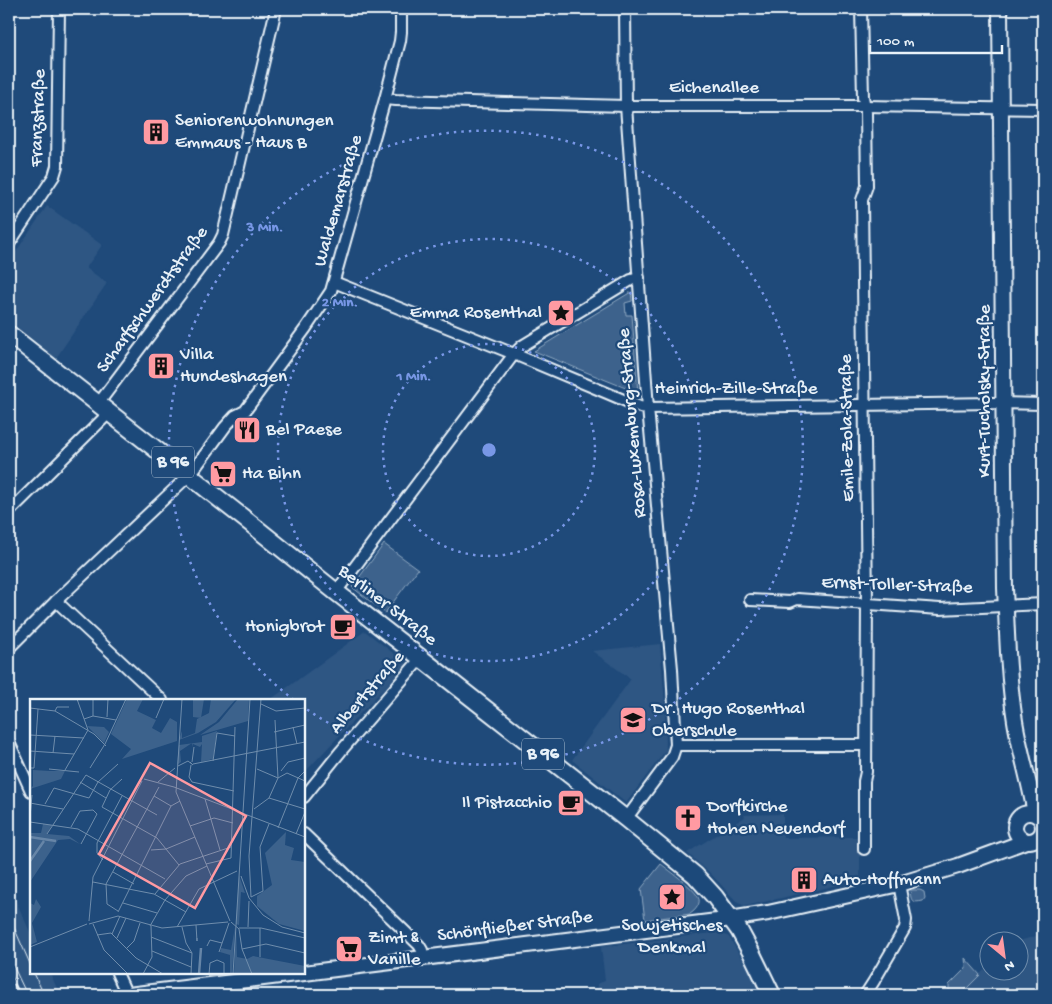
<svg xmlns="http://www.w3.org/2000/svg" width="1052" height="1004" font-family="'Gochi Hand',sans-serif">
	<rect width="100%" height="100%" fill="#1f4a7a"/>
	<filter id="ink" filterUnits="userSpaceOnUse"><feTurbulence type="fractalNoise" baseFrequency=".02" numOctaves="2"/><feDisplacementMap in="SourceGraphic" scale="10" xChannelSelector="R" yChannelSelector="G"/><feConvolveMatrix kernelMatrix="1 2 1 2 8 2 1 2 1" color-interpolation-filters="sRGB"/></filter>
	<g filter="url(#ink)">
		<g fill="#2e5683">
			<polygon points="47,206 102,245 86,268 107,283 56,358 9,320 9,262"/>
			<polygon points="365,631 407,664 306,771 304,768 304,700 270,700"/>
			<polygon points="660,644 665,704 666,750 626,803 572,760 631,679 592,651"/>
			<polygon points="783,814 783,838 860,837 860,880 746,906 738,903 710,873 687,853 745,817 744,815"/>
			<polygon points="9,886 31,934 31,973 50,973 60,995 9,995"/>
			<polygon points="720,932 729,937 751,974 761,995 600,995 597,984 605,981 601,947"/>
			<polygon points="1043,934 1043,995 960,995 989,965 990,972 1020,972 1019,941"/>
		</g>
		<g fill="#3c628c" stroke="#92aac2">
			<polygon points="631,292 632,301 625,303 626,315 632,315 638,393 534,351"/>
			<polygon points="384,544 418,569 385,613 352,587"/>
			<path d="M661,864C670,871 693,887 698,897C702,903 695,911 690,914L645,920L641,889Z"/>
			<path d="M910,890H920L924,892L925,898L923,901C912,903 911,902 910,890Z"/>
			<polygon points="965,958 980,975 960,995 949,995 949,985 966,968"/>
		</g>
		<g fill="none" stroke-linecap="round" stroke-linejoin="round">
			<g stroke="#e8f1f8" stroke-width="14">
				<g id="street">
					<polyline points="625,9 626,106 648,408 672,669 676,745 672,757 626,819"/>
					<polyline points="861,9 863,97 866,113 867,186 862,200 867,603 866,772 864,781 864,849"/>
					<polyline points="385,99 396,100 626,106 865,106 1043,109"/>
					<polyline points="9,244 54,176 57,166 59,9"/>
					<polyline points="334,282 514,354 607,393 640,407 648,408 995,403 1043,404"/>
					<polyline points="98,404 219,243 223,235 276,9"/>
					<polyline points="9,512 109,413"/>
					<polyline points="336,592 514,354 522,346 631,280 639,278"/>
					<polyline points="750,600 790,602 797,599 940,609 1043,604"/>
					<polyline points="56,601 162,700"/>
					<polyline points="9,648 56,601 183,481 195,468 225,427 235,416 245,411 306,328 331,291 385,99 400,41 401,32 401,9"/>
					<polyline points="9,742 31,791"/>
					<polyline points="676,745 865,745"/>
					<polyline points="304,797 341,751 421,658"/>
					<polyline points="1041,820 1043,820"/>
					<polyline points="1042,832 1043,832"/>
					<polyline points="304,834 419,945 422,950 423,958"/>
					<polyline points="117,973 127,995"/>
					<polyline points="865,995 874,981 905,928 906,920 899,884"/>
				</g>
			</g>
			<g stroke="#e8f1f8" stroke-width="18">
				<g id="secondary">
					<path d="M1000,9L1005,588C1007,632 1008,677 1015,721C1020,752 1030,783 1035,814"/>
					<circle cx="1029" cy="827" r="14"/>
					<polyline points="304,973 717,921 768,913 899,884 958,866 1026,841"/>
					<polyline points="128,995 304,973"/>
				</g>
			</g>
			<g stroke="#e8f1f8" stroke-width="20">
				<polyline id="primary" points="9,334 250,523 336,592 426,662 626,819 695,875 715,897 739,930 752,954 772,995"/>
			</g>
			<use href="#street" stroke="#1f4a7a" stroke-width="10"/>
			<use href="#secondary" stroke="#1f4a7a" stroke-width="14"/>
			<use href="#primary" stroke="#1f4a7a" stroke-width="16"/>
			<g stroke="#e8f1f8" stroke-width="1">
				<polyline points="9,916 31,966"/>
				<polyline points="9,957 27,995"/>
				<polyline points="34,973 44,995"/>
			</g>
			<polyline stroke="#e8f1f8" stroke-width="2.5" stroke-dasharray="8 4" stroke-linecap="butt" points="9,973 20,995"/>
		</g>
	</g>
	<g fill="none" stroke="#7897e6" stroke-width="2.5" stroke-dasharray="2.5 5">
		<circle cx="489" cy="450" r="106"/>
		<circle cx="489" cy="450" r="211"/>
		<path d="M294 700A317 317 0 1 1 305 708"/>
	</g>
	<defs>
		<g id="building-square" transform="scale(1.4375)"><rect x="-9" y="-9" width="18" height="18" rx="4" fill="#ff9aa2" stroke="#1f4a7a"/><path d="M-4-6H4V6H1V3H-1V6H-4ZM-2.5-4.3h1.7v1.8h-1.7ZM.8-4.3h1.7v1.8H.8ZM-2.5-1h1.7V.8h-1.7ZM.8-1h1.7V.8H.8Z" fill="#111"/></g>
		<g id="sight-square" transform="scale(1.4375)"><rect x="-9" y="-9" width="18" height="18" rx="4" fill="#ff9aa2" stroke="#1f4a7a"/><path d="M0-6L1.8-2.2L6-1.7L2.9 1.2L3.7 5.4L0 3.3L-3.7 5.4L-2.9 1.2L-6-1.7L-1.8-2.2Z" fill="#111"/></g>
		<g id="restaurant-square" transform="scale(1.4375)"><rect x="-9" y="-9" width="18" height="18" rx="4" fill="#ff9aa2" stroke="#1f4a7a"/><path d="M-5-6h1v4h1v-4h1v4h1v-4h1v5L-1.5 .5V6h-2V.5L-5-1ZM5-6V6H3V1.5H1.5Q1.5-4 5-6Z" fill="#111"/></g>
		<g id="supermarket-square" transform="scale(1.4375)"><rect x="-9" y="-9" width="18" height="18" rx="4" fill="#ff9aa2" stroke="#1f4a7a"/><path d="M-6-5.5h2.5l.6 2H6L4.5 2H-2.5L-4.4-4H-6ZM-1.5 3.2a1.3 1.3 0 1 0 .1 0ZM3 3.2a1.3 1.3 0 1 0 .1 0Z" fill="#111"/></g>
		<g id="cafe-square" transform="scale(1.4375)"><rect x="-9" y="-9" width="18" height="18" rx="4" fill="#ff9aa2" stroke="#1f4a7a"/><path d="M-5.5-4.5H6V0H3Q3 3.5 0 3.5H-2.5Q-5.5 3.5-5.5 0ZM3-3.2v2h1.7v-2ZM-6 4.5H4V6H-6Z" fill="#111"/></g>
		<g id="school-square" transform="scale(1.4375)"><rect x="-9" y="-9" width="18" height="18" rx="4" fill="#ff9aa2" stroke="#1f4a7a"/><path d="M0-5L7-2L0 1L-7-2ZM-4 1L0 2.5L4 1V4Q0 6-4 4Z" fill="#111"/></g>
		<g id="church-square" transform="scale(1.4375)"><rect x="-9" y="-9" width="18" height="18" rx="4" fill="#ff9aa2" stroke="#1f4a7a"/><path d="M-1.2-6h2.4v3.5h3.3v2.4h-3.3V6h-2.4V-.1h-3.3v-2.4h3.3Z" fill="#111"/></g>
	</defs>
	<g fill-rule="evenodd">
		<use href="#building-square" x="156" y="132"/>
		<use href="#sight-square" x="561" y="313"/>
		<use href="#building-square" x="161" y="366"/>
		<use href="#restaurant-square" x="247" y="430"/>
		<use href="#supermarket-square" x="223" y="474"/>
		<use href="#cafe-square" x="343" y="627"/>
		<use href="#school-square" x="633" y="720"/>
		<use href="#cafe-square" x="571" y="803"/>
		<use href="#church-square" x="688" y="818"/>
		<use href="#building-square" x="804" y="880"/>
		<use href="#sight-square" x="672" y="897"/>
		<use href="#supermarket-square" x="349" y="949"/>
	</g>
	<g text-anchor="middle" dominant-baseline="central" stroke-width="4.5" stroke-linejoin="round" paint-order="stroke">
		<g fill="#1f4a7a" stroke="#acbfd2" stroke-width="1">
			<rect x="152" y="446.5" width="42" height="31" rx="4"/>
			<rect x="522" y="738.5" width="42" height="31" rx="4"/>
		</g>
		<g font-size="18" font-weight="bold" fill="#e8f1f8">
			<text x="173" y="462">B 96</text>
			<text x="543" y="754">B 96</text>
		</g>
		<g font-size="19" fill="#e8f1f8" stroke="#1f4a7a">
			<text x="714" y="88">Eichenallee</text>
			<text transform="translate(39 118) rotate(-88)">Franzstraße</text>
			<text transform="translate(339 201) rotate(-74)">Waldemarstraße</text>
			<text transform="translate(153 300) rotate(-54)">Scharfschwerdtstraße</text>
			<text x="736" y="389">Heinrich-Zille-Straße</text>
			<text transform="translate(985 391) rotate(-90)">Kurt-Tucholsky-Straße</text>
			<text transform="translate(633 423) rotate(-95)">Rosa-Luxemburg-Straße</text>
			<text transform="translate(848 428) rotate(-91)">Emile-Zola-Straße</text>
			<text transform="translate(897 586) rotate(2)">Ernst-Toller-Straße</text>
			<text transform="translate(387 606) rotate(38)">Berliner Straße</text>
			<text transform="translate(368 693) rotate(-49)">Albertstraße</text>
			<text transform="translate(515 927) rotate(-7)">Schönfließer Straße</text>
		</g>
		<g font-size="19" fill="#e8f1f8" stroke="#1f4a7a" text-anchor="start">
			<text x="175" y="121">Seniorenwohnungen<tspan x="175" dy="22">Emmaus - Haus B</tspan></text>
			<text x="542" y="313" text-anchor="end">Emma Rosenthal</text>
			<text x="180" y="355">Villa<tspan x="180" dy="22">Hundeshagen</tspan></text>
			<text x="266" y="430">Bel Paese</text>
			<text x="242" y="474">Ha Bihn</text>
			<text x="324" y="627" text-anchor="end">Honigbrot</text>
			<text x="652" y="709">Dr. Hugo Rosenthal<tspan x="652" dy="22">Oberschule</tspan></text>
			<text x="552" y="803" text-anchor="end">Il Pistacchio</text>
			<text x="707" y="807">Dorfkirche<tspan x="707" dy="22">Hohen Neuendorf</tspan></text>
			<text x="823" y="880">Auto-Hoffmann</text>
			<text x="672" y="926" text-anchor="middle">Sowjetisches<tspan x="672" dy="22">Denkmal</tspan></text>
			<text x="368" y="938">Zimt &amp;<tspan x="368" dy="22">Vanille</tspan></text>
		</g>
	</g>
	<g transform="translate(30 699)">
		<rect width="275" height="275" fill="#1f4a7a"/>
		<path d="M97,0H113L107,12L126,21L122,29L131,34L140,19L147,23V42L92,60L101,50L81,35ZM163,0H174L171,19L163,18ZM181,0H206L186,23L168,34L149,41L152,32V39L165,34L167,20L179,14ZM208,0H219L218,22L170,36L189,23ZM57,27L74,28L79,33L74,44ZM187,32L183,60L171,63L172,45L170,48L163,45V48L162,44L150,52L151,63L147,66L149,46L172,43V37ZM3,71L20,72H35L31,80L0,90L3,87ZM13,125L22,126L17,135L39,137L50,145L40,140L28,141L0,183V134H11ZM256,133L255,146L264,149L261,161L275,163V232L249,225L227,207V197L242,186L235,154ZM209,176L215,194L211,193L209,226L206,225ZM6,200L11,208L2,224L7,243L0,246V204L4,206ZM205,228L202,275H200V256L190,253L191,249L201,251ZM206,229L207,258L217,260L223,257L275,267V275H204Z" fill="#3c628c"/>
		<path fill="none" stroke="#6685a7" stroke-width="2.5" d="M0,138L26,142M0,162L14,142M169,275L171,249"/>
		<path fill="none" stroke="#6f8dac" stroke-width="1" d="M47,0L58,31M152,0L146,93L200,222M231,0L219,157L221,198L233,192L230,148L239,125M231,5L246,12L275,9M0,9L25,12L64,35L76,47M25,12L27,8H39M63,17V0M77,18L78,0M126,19L134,0M54,20L63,17L86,21M263,28L267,45M244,33L275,26M0,36L54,39M0,52L44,55M23,54L25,37M183,62L187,34L205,37M162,63L164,48M163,65L275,43M161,66L159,78L162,83L204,92M148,67L158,62L163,66L160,63M0,69H4L8,10M60,69L75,45L96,0M19,70L49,73M227,70L248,79M35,71L58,31M251,72L258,63L275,59M248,79L257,74L275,82M92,80L80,91L72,108L127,139L149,166M114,80L144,88L275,138M50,83L76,99M128,83L145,69M124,97L141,107M239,99L275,110M175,100L190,151M0,104L33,110M15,105L24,89L59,99L68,83L88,65M224,110L239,99L248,79L245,21M0,118L2,96M0,123L48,130L135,180M160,127L184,119L203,124M41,128L50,112L63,111L67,115L51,145M248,129L268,79L275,72M17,135L56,76L127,116M266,135L275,113M121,151L136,150L165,138M201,159L205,28M73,161L67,154V144L92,97M176,165L201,159M83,173L104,185M211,177L219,199L233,216L252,228L275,234M63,183L124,195L156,213M125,195L150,165L201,148M93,204L127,214M88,212L77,205L76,185L129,88M88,213L141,107L150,102M59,222L63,178L112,82M201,223L209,230L212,250L222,275M59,225L88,217L132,229L198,223M63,225L74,251L98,275M166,226L167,242V239M120,227L135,201L156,177L177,167M147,228L169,190L207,172M152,228L156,244L162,254L161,275M218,228L219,202M209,229H231L275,239M230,229V258M82,235L90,217M67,236L81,234L106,259L133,275M121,238L162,254M87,239L96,219M177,247L180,241L192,244M0,248L57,225M96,250L104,242L110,224M212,250L236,245L275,254M122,252L161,268M189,253L199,224M113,275L122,258L121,227M179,275L180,264L187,261L194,264V275M203,275L220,0"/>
		<path fill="#ff9aa2" fill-opacity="0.15" stroke="#ff9aa2" stroke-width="2.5" d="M120,64L216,117L165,209L69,155Z"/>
		<rect width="275" height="275" fill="none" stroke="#e8f1f8" stroke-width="2.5"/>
	</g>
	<circle cx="489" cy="450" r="8" fill="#7897e6" stroke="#1f4a7a" stroke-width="2.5"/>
	<g font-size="15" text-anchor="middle" font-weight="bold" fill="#7897e6" stroke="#1f4a7a" stroke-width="4.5" stroke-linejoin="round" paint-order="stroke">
		<text x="265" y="231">3 Min.</text>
		<text x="340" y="306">2 Min.</text>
		<text x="414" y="380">1 Min.</text>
	</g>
	<rect width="1052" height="1004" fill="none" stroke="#1f4a7a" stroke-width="30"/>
	<rect x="15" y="15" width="1022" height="974" fill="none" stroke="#e8f1f8" stroke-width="2" filter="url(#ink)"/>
	<g transform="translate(1004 956) rotate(151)"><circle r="24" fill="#1f4a7a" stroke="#6f8dac"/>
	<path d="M0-4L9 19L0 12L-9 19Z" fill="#ff9aa2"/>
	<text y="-8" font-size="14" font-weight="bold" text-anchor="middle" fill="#e8f1f8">N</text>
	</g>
	<path d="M870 45v8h132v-8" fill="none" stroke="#e8f1f8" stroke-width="2.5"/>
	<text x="877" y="45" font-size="15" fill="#e8f1f8" stroke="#1f4a7a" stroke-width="4" paint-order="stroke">100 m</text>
</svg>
